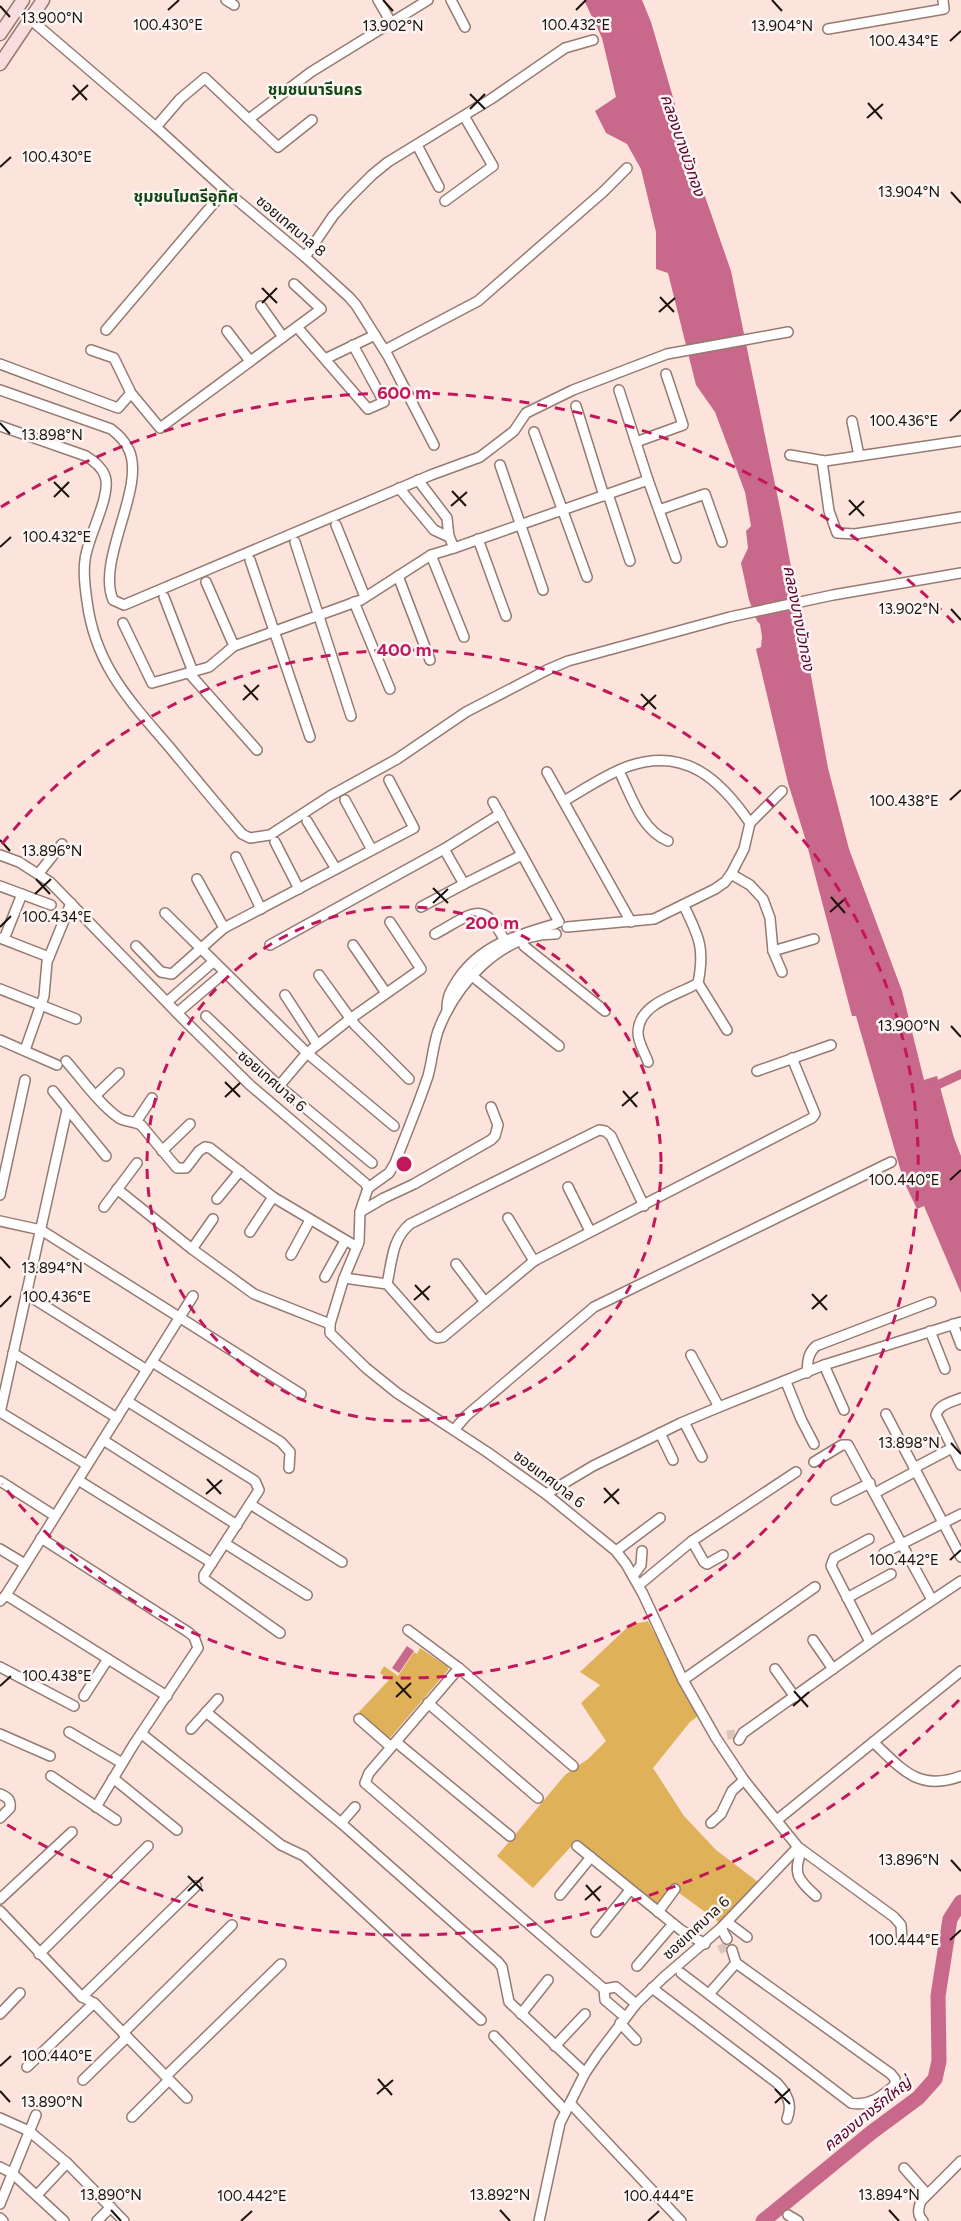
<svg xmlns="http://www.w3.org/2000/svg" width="961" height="2221" font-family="Figtree,'Noto Sans Thai',sans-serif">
	<rect width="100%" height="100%" fill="#fce3db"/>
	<g fill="#dfb159">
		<polygon points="648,1621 698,1716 690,1722 653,1768 684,1816 716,1850 758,1882 720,1923 671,1887 658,1905 577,1840 533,1888 497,1856 565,1775 588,1759 606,1741 581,1703 600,1685 580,1672 630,1625"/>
		<polygon points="420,1648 448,1667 448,1670 390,1738 385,1737 358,1713 389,1680 380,1673 384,1666 398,1676 414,1652 417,1654"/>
	</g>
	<g fill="#c8688a">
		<polygon points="584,0 642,0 651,22 686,142 731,271 782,518 828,768 849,849 902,991 924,1080 937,1076 954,1138 961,1156 961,1293 924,1206 917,1209 904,1182 856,1016 852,1016 806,841 788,783 756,649 761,647 762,637 760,624 757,621 749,600 741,563 748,548 746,531 751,526 745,492 715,412 696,385 668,273 656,269 656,232 641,169 627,144 606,133 595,111 616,97 602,38"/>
		<polygon points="407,1646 414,1651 399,1673 392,1668"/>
	</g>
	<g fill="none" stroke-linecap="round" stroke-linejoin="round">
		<polyline stroke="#c8688a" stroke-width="9" points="931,1088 961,1074"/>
		<polyline stroke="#c8688a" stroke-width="15" points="763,2221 872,2132 918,2098 935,2079 939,2061 938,1996 950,1919 961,1902"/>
		<g stroke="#dac4bc" stroke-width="9" stroke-dasharray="9 4.5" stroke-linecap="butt">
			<polyline points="727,1735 735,1734"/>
			<polyline points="721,1944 726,1954"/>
		</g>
		<g stroke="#957a71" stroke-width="12">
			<g id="street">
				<polyline points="226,0 234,5"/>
				<polyline points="378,0 392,24"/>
				<polyline points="451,0 465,27"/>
				<polyline points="30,19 156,127 225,190 305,257 349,297 356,305 388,356 434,445"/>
				<polyline points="828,29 944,9 943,0"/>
				<polyline points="249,119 311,72 428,0"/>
				<polyline points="156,127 180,99 205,78 278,147 312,120"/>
				<polyline points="417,145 439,187"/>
				<polyline points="445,201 493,166 464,116"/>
				<polyline points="305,257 333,216 350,197 372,175 388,162 491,99 565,48 593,40"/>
				<polyline points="261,306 283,337"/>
				<polyline points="297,327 368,409 384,402 353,345"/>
				<polyline points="106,330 225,190"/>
				<polyline points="227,331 250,361"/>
				<polyline points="385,350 478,301 603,192 627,168"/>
				<polyline points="325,359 375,335"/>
				<polyline points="0,364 118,408 131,393 114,358 91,350"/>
				<path d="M0,390L111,429C119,435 125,441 129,450C146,488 96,560 113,600L124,605L431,475L480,457L514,431L526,413L573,390L667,354L788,332"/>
				<polyline points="619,390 648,480 676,558"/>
				<polyline points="131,393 160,428 321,309 294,284"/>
				<polyline points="576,406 604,496"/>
				<polyline points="852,421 859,456"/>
				<path d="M0,426L86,456C94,461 102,467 105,476C112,495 87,538 85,560C83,573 85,588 87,601C95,666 131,702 171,749C195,778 218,806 242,834L250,838L270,835L330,796L397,759L466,712L547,670L568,661L730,617L833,595L961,573"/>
				<polyline points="534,432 587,577"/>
				<polyline points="636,442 683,425 666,374"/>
				<polyline points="790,455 825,461 961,441"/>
				<polyline points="822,461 829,511 837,533 855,534 961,517"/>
				<polyline points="500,465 543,590"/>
				<polyline points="399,488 434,530 449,537 447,518 418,480"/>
				<polyline points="608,494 630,561"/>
				<polyline points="659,510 705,494 722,542"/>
				<polyline points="336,525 365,597"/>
				<polyline points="449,536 454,548 648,480"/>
				<polyline points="478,539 506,616"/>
				<polyline points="295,542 351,716"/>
				<polyline points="431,555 464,637"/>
				<polyline points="250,560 310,737"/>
				<polyline points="398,576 430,660"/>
				<polyline points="206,582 234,646"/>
				<polyline points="164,597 193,672"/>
				<polyline points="354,602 390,689"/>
				<polyline points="123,623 152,683 209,667 234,646 361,600 431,555 454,548"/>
				<polyline points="189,673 257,750"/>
				<path d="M619,771C631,795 641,830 668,841"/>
				<polyline points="547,772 631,922"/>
				<polyline points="345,800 372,850"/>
				<path d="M564,801C585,789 606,774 629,766C685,747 720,779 750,823L744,849L731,874L725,882L715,889L654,919L567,927"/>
				<polyline points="493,802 559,922"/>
				<polyline points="307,821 336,869"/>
				<polyline points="750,823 782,791"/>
				<polyline points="275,842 299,889"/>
				<polyline points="444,849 464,884 522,855"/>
				<polyline points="0,855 19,862 50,882 183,1019 250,1085 365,1183 368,1188 360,1212 359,1242 344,1278 330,1324 330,1333 366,1368 397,1393 487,1452 546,1494 616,1551 626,1564 643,1594 683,1680 716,1738 744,1780 798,1847 894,1917 901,1925 902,1940"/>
				<polyline points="236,857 261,909"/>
				<polyline points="39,873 62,844"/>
				<polyline points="731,874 750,885 763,899 770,918 773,951 782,972"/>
				<polyline points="197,879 224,928"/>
				<polyline points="0,886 51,905"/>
				<polyline points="421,907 464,884"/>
				<polyline points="165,913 307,1053 279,1086 206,1016"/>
				<polyline points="390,922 421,969 350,1019 307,1053 394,1126"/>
				<path d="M435,934C474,913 483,897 507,945"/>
				<polyline points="520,936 524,946 605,1011"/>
				<polyline points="0,938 49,957"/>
				<polyline points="4,939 22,894"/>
				<polyline points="270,945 444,849 500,814"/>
				<polyline points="353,945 386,993"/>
				<polyline points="136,946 161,972 172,974 224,928 414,828 389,780"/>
				<polyline points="773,951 814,939"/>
				<polyline points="466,971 559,1046"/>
				<polyline points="319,975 355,1025 409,1079"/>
				<polyline points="698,983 727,1030"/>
				<polyline points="0,989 76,1019"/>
				<polyline points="285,995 317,1044"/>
				<polyline points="167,1002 213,962"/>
				<path d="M447,1009C447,996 451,990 458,979C481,945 517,935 555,924"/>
				<polyline points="177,1013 224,973"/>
				<polyline points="0,1040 57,1065"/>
				<polyline points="25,1050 44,996 47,962 71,903"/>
				<path d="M66,1061C81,1078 100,1105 119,1118C125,1122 134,1121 141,1125L177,1168H186L199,1151L205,1147L210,1148L273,1197L357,1247"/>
				<path d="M648,1062C645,1053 637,1041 638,1031C640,1002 679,995 698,983C705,948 699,937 684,906"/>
				<polyline points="757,1071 831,1045"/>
				<polyline points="279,1086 372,1163"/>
				<polyline points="53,1091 106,1156"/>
				<polyline points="96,1095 119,1073"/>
				<polyline points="136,1122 152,1098"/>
				<polyline points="162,1151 190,1124"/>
				<polyline points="568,1187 590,1231"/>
				<path d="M368,1188L389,1173L395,1163C406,1134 418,1106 428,1076C432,1062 433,1046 438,1031C456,984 501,933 556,934"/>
				<polyline points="117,1189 192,1249 254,1294 330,1324"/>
				<polyline points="0,1195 25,1080"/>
				<polyline points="217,1199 240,1171"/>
				<polyline points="104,1207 137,1163"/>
				<polyline points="360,1212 384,1198 414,1184 491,1140 495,1136 498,1125 491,1107"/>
				<polyline points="508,1218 534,1261"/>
				<polyline points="0,1221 41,1230 301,1394"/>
				<polyline points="250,1232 273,1197"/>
				<polyline points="192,1249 213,1219"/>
				<polyline points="291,1255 310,1220"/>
				<polyline points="456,1264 485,1302"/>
				<polyline points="325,1277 345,1241"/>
				<polyline points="344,1278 387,1284 433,1336 437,1338 443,1337 534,1261 812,1118 815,1114 792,1058"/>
				<path d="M387,1284C392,1261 392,1239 410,1224L599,1130L605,1131L611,1136L644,1206"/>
				<polyline points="26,1294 147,1370"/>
				<polyline points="953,1324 961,1345"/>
				<polyline points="930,1331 945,1369"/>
				<polyline points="13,1353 117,1418"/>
				<polyline points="691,1355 719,1407"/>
				<polyline points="152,1362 281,1442 290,1452 289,1468"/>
				<polyline points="824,1365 844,1410"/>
				<path d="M807,1373C808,1362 807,1354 816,1346L931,1302"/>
				<polyline points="786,1382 801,1419 814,1444"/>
				<path d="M961,1398C952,1402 939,1404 936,1415L961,1465"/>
				<polyline points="127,1401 255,1481 259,1490 204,1575 204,1579 280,1633"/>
				<polyline points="0,1412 87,1465"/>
				<polyline points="0,1413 67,1110"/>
				<polyline points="886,1414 961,1557"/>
				<polyline points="684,1422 702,1457"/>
				<polyline points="454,1430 466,1416 594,1307 891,1162"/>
				<polyline points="660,1433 673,1460"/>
				<polyline points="103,1440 237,1525"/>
				<polyline points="814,1462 842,1445 848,1445 932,1600"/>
				<polyline points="914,1468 952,1448"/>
				<polyline points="78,1480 212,1563"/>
				<polyline points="0,1481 55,1516"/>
				<polyline points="875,1493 916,1471"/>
				<polyline points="546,1494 593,1466 681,1423 719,1407 824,1365 961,1322"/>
				<polyline points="836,1500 870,1483"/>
				<polyline points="250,1504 342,1562"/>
				<polyline points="41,1538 188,1632 194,1637 198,1648 134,1744 96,1807"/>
				<polyline points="869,1539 834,1558 831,1566 870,1642"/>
				<polyline points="692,1541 704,1562 707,1564 723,1555"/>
				<polyline points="226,1544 307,1595"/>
				<polyline points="0,1549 25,1564"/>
				<polyline points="616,1551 660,1518"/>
				<polyline points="884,1553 961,1514"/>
				<polyline points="633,1576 641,1565 642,1551"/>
				<polyline points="639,1585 692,1541 796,1472"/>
				<polyline points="6,1595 167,1696"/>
				<polyline points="847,1598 891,1574"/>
				<polyline points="0,1601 6,1595 193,1296"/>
				<polyline points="408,1630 459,1668 573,1766"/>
				<polyline points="813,1640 833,1669"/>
				<polyline points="0,1667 74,1706"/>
				<polyline points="459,1668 369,1773 365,1783 604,1989"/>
				<polyline points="775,1669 795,1697"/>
				<polyline points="683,1680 815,1587"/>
				<polyline points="84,1696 108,1659"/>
				<polyline points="428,1703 538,1798"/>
				<polyline points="206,1712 341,1823 498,1962 502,1967 509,2002 585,2073"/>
				<polyline points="359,1719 391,1747"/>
				<polyline points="191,1729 218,1699"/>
				<polyline points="69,1732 122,1763"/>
				<polyline points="0,1734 50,1756"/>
				<polyline points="142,1734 281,1845 304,1856 481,2020"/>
				<polyline points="739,1740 743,1733 879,1636 961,1581"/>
				<polyline points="396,1742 510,1836"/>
				<path d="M873,1742C902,1769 918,1792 961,1776"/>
				<polyline points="51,1776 116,1820"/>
				<polyline points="113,1778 177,1830"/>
				<path d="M0,1794C7,1797 11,1799 10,1808L0,1818"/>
				<polyline points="777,1820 961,1671"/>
				<polyline points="341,1823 355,1807"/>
				<polyline points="711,1823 721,1814 732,1791 744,1780"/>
				<polyline points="577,1846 681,1930 705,1944"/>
				<path d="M802,1850C792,1873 798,1880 816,1896"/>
				<polyline points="560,1895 591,1857"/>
				<polyline points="0,1899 72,1832"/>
				<polyline points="0,1911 82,1997 94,2003 187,2098"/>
				<polyline points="658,1912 675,1889"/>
				<polyline points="727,1922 747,1937"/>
				<polyline points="721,1928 727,1939"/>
				<polyline points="596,1932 630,1890"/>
				<polyline points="39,1954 148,1846"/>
				<polyline points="637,1966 673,1924"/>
				<path d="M681,1973L851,2103C869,2107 882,2096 895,2085V2079L891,2074L736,1963"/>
				<path d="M652,1988L777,2083C787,2094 793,2104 787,2119"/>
				<polyline points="604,1989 616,1987 636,2004"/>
				<polyline points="604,1989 605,2000 625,2017"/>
				<polyline points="709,1994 736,1963 732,1950"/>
				<polyline points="82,1997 196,1886"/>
				<polyline points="0,2014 20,1993"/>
				<polyline points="521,2014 548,1980"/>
				<polyline points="620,2023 636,2040"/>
				<polyline points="123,2033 232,1925"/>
				<polyline points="494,2036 565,2110"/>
				<polyline points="555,2046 585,2014"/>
				<polyline points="27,2067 94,2003"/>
				<polyline points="166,2076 281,1964"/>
				<polyline points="83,2080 127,2037"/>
				<polyline points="570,2103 681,2221"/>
				<polyline points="132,2117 169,2080"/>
				<polyline points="0,2118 29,2131 67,2163 124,2221"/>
				<polyline points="0,2167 12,2173 64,2221"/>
				<polyline points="904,2168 927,2194"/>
				<polyline points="37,2195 67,2163"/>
				<polyline points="0,2204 36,2115"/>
				<polyline points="788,2215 798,2221"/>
				<polyline points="0,2218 3,2221"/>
				<polyline points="97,2221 111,2207"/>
				<polyline points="539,2221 560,2123 585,2073 598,2054 636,2004 664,1977 721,1928 798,1847"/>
				<path d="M923,2221C917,2215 918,2209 921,2201L961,2161"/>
			</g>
		</g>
		<g stroke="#957a71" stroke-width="15">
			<g id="secondary">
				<polyline points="0,34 23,0"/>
				<polyline points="0,64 43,0"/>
			</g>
		</g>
		<use href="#street" stroke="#fff" stroke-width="9"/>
		<use href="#secondary" stroke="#f9dcdd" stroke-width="12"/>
	</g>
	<path fill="none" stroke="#1c120e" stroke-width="2" d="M383,0L393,11M772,0L782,11M0,6L10,17M168,10L179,0M576,10L586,0M950,41L961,31M73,85L87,100M470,94L485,109M72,100L88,85M868,103L882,119M470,109L485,94M867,118L883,104M0,167L11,157M951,192L961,203M262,288L277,303M660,297L674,312M262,303L277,288M659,312L675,298M950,421L961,410M0,423L10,434M54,482L69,497M452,491L466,506M54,497L69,482M849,500L864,516M451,506L467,492M849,515L864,501M0,547L11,537M951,609L961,620M244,685L258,700M641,694L656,709M243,700L259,685M641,709L656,695M950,800L961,790M0,840L10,851M36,879L50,894M433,888L448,903M35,894L51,879M831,897L845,913M433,903L448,889M830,912L846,898M0,927L11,916M951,1026L961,1037M225,1082L240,1097M623,1091L637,1107M225,1097L240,1083M622,1106L638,1092M950,1180L961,1170M0,1257L10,1268M415,1285L429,1300M812,1294L827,1310M414,1300L430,1286M0,1307L11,1296M812,1309L827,1295M951,1443L961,1454M207,1479L221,1494M604,1488L619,1504M206,1494L222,1480M604,1503L619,1489M950,1560L961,1550M396,1682L411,1698M0,1686L11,1676M794,1691L808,1707M396,1697L411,1683M793,1706L809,1692M951,1860L961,1871M188,1876L203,1891M586,1885L600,1901M188,1891L203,1877M585,1900L601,1886M950,1940L961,1930M0,2066L11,2056M378,2079L392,2095M775,2089L790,2104M0,2091L10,2102M377,2094L393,2080M775,2103L790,2089M111,2210L121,2221M500,2210L510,2221M889,2210L899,2221M241,2221L252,2211M648,2221L659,2211"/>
	<g fill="none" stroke="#c2185b" stroke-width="3" stroke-dasharray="10 8">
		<circle cx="404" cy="1164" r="257"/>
		<path d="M2 844A514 514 0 1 1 2 1484"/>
		<path d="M959 1700A771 771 0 0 1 1 1821M1 507A771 771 0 0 1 959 628"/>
	</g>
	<g text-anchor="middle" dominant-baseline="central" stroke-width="5" stroke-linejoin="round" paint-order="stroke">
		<g font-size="15" fill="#1c120e" stroke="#fbf5f3">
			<text transform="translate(291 226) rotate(40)">ซอยเทศบาล 8</text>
			<text transform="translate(272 1081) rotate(41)">ซอยเทศบาล 6</text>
			<text transform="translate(549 1479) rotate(37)">ซอยเทศบาล 6</text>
			<text transform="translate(696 1928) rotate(-43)">ซอยเทศบาล 6</text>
		</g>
		<g font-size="16" font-weight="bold" fill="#144812" stroke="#fbf5f3">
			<text x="315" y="89">ชุมชนนารีนคร</text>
			<text x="186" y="196">ชุมชนไมตรีอุทิศ</text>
		</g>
		<g font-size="16" font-style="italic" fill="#5c002e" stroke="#fbf5f3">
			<text transform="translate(683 145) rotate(71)">คลองบางบัวทอง</text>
			<text transform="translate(799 618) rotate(79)">คลองบางบัวทอง</text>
			<text transform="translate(867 2114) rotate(-39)">คลองบางรักใหญ่</text>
		</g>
	</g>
	<g font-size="15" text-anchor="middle" fill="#1c120e" stroke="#fbf5f3" stroke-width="5" stroke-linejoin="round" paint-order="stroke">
		<text x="52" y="23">13.900°N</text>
		<text x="168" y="30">100.430°E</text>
		<text x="576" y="30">100.432°E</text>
		<text x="393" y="31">13.902°N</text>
		<text x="782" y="31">13.904°N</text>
		<text x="904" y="46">100.434°E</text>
		<text x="57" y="162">100.430°E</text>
		<text x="909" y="197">13.904°N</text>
		<text x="904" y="426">100.436°E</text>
		<text x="52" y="440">13.898°N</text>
		<text x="57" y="542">100.432°E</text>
		<text x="909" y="614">13.902°N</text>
		<text x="904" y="806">100.438°E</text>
		<text x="52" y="856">13.896°N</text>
		<text x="57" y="922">100.434°E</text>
		<text x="909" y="1031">13.900°N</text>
		<text x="904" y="1185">100.440°E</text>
		<text x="52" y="1273">13.894°N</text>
		<text x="57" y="1302">100.436°E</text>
		<text x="909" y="1448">13.898°N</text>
		<text x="904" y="1565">100.442°E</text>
		<text x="57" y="1681">100.438°E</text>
		<text x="909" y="1865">13.896°N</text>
		<text x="904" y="1945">100.444°E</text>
		<text x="57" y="2061">100.440°E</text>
		<text x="52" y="2107">13.890°N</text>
		<text x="111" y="2200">13.890°N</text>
		<text x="500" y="2200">13.892°N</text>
		<text x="889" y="2200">13.894°N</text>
		<text x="252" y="2201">100.442°E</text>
		<text x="659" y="2201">100.444°E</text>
	</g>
	<circle cx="404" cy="1164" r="9" fill="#c2185b" stroke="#fbf5f3" stroke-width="3"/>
	<g font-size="18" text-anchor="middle" font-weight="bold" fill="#c2185b" stroke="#fbf5f3" stroke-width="5" stroke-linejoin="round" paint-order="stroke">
		<text x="404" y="399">600 m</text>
		<text x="404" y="656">400 m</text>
		<text x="492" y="929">200 m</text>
	</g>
</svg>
